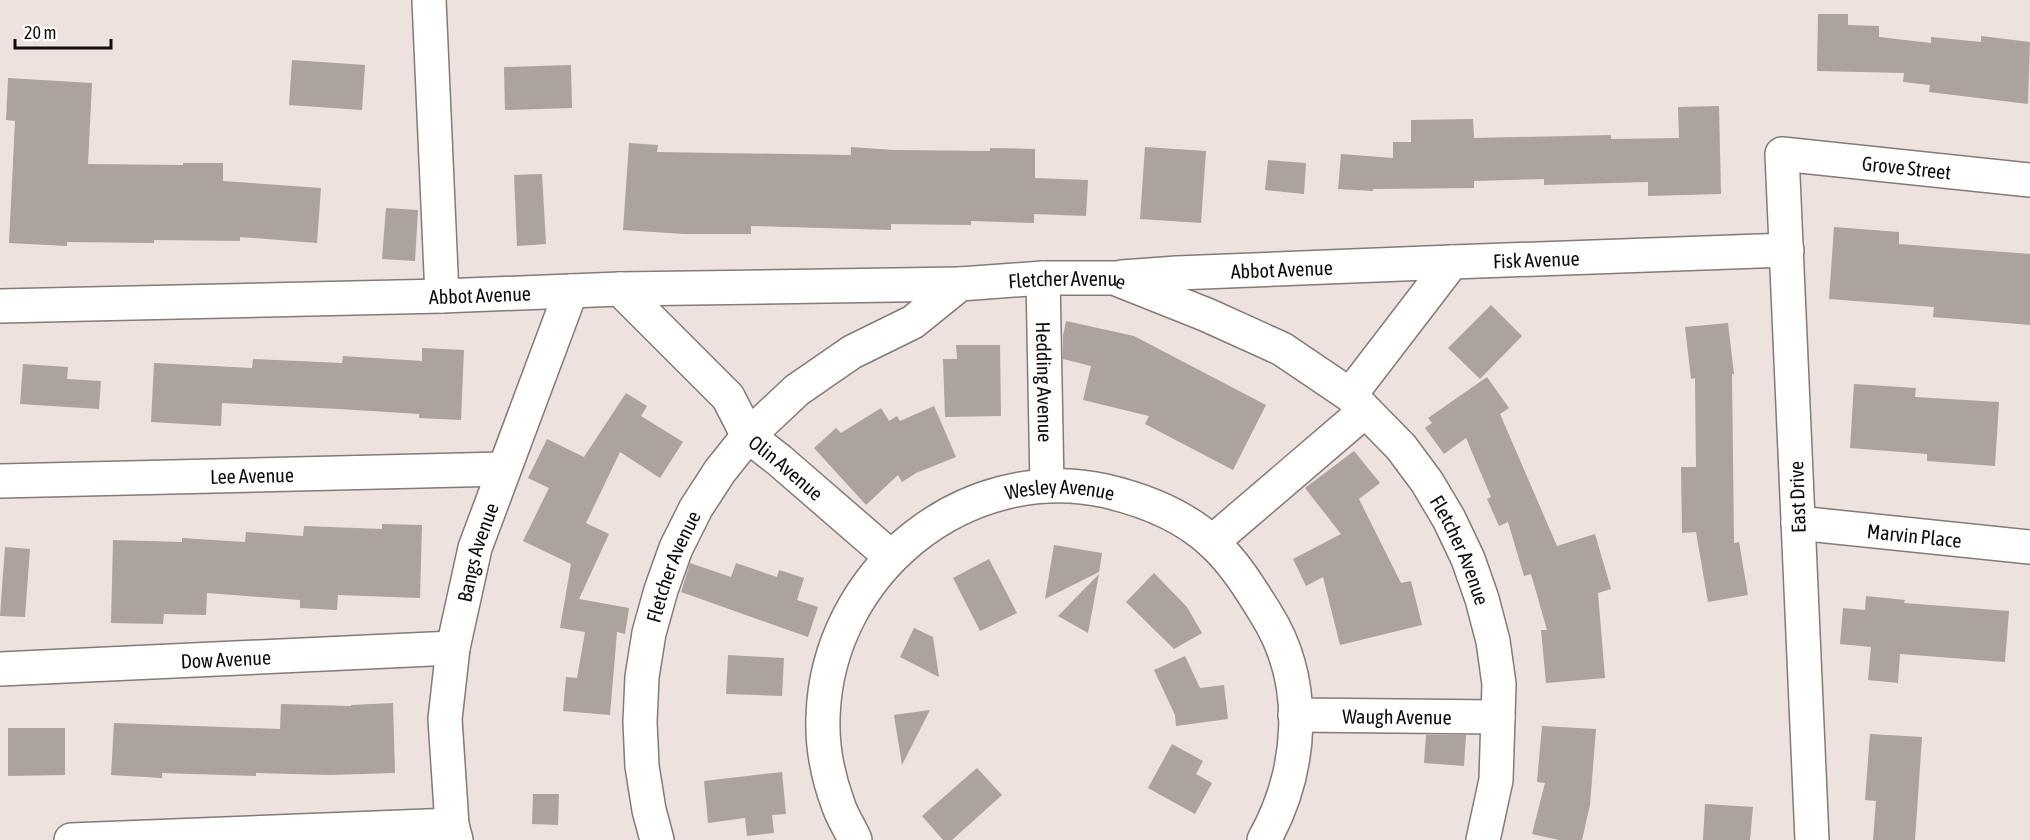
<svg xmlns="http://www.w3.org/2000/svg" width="2030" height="840" font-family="'Asap Condensed',sans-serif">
	<rect width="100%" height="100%" fill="#ede2dd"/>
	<g fill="#aca29e">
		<polygon points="1818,14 1848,14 1848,25 1879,26 1879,37 1931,43 1931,37 1981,42 1981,36 2030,42 2028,104 1929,92 1930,85 1903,82 1904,73 1817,71"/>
		<polygon points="292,60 365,65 362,110 289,105"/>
		<polygon points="571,65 572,108 505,110 504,67"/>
		<polygon points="8,78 92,83 88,164 183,165 183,163 223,163 223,181 321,188 317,243 240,237 240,241 154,240 154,243 67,242 67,246 9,243 15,121 6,120"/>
		<polygon points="1719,106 1721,194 1648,196 1648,182 1544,185 1544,179 1474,181 1474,188 1373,189 1373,191 1338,189 1341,154 1393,158 1393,142 1411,142 1411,120 1473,119 1474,138 1611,135 1611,139 1679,138 1678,107"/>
		<polygon points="629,143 658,145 657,152 851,155 851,147 894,150 990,151 990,148 1035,149 1035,178 1088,180 1086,216 1034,214 1034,223 971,221 971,225 891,224 891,230 751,226 751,234 684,234 623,230"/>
		<polygon points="1145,147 1206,151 1201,223 1140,219"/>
		<polygon points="1268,160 1306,163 1304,194 1265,190"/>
		<polygon points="542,174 546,244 517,246 514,175"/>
		<polygon points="386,208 418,210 415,261 382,259"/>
		<polygon points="1834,227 1899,232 1899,244 2030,254 2030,325 1933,317 1934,307 1829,299"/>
		<polygon points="1491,305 1522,336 1480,379 1448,348"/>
		<polygon points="1066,321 1134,336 1266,405 1233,470 1145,424 1149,416 1083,400 1091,366 1063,359 1063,336"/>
		<polygon points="1728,323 1734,374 1732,374 1734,543 1739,542 1748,595 1708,602 1696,532 1682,533 1681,467 1696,467 1695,378 1691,379 1685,327"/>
		<polygon points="956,345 1000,345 1001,416 945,417 943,359 957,359"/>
		<polygon points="422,348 464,350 461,420 419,418 419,414 339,409 222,403 221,426 151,422 154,363 252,368 253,359 342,363 343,356 422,361"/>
		<polygon points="23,364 68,367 67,379 101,381 99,409 20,404"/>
		<polygon points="1487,377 1509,408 1500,414 1557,546 1595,534 1611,589 1598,593 1605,678 1546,683 1541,630 1547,630 1531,574 1524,576 1508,522 1499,526 1487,499 1491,497 1466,438 1444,454 1425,428 1432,423 1428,418"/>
		<polygon points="1854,384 1916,388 1915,397 1999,402 1995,466 1927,461 1927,454 1850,448"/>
		<polygon points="626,393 647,406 641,416 683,442 660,478 620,452 586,523 609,534 579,599 629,608 625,634 617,632 610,715 563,711 566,677 577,678 585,632 560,628 571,564 523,541 549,488 528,478 547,439 584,457"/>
		<polygon points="934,406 956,457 916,473 902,482 898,475 866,505 814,448 836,428 841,433 881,408 889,421 897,416 900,421"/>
		<polygon points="1354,451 1380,483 1359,499 1401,583 1411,581 1422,625 1340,645 1323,577 1306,586 1293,559 1341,534 1305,488"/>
		<polygon points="382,524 422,525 420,598 338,595 337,610 300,608 300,600 207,593 206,615 164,614 163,624 111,623 113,540 182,542 182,538 245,542 246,532 303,536 304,526 382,529"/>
		<polygon points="1054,545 1102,553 1099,572 1045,599"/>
		<polygon points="5,547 30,549 25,617 0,616"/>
		<polygon points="989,559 1017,613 980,631 953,578"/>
		<polygon points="690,563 731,577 736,563 777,577 779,570 804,578 797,600 818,607 808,637 681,592"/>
		<polygon points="1154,573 1187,607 1202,633 1174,649 1126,602"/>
		<polygon points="1099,574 1088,633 1058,616"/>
		<polygon points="1866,596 1905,600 1904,603 2009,611 2005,662 1900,654 1898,683 1868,680 1871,647 1840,644 1843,608 1865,610"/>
		<polygon points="914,628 933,637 939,677 900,657"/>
		<polygon points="728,655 784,658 782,696 726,694"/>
		<polygon points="1185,656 1200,688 1224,685 1228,719 1176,726 1175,715 1154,670"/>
		<polygon points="393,703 395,773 330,775 256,773 256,776 162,773 162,778 111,775 114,723 280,729 281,704 351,706 351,705"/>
		<polygon points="930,710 902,765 894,715"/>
		<polygon points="1542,726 1596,729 1590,805 1582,840 1559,840 1532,834 1545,783 1537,782"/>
		<polygon points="8,728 65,728 65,775 8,776"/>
		<polygon points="1870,734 1922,737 1915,840 1873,840 1876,801 1865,800"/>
		<polygon points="1426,735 1466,735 1464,766 1424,763"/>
		<polygon points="1172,744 1203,761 1196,774 1212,783 1195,814 1148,788"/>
		<polygon points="977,768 1002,795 952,840 943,840 922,816"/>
		<polygon points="782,772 786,814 772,815 774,833 747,836 745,818 708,823 704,781"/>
		<polygon points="533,794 559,794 558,825 532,824"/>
		<polygon points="1705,804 1753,807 1750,840 1703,840"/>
	</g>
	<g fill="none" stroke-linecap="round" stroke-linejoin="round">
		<g stroke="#847a76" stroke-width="36">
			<g id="minor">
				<polyline points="429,0 442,296"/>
				<path id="s1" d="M1122,277L1177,273L1452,262"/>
				<path id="s2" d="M1043,278L1047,486"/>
				<path id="s3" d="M620,289L728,397L748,436L779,460L891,557"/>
				<path id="s4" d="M0,306L442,296L620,289L960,284"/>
				<path id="s5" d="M1350,395L1452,262L1787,250"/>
				<path id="s6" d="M0,481L503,469"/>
				<path id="s7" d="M1798,523L2030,547"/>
				<polyline points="1212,542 1365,411"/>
				<path id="s8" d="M0,669L453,648"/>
				<path id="s9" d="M1295,715L1498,717"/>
				<polyline points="71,840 452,825"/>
				<path id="s10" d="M456,840L452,825L445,719L453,648L475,548L571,291"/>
				<path id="s11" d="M657,840L649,810L642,766L640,722L642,677L649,633L661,590L676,548L696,508L720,471L748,436L797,390L852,352L913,322L960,284L1043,278H1114L1207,315L1282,349L1350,395L1401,447L1427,482L1449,519L1468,559L1482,599L1493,641L1499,684L1496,780L1483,840"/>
				<path id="s12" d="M855,840C850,828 842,817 838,804C828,777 822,745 823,717C827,573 964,460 1106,491C1144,500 1183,515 1212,542C1234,562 1250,588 1266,614C1309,682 1303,770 1264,840"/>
				<path id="s13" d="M1812,840L1782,154L2030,180"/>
			</g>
		</g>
		<use href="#minor" stroke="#fff" stroke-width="33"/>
	</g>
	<g text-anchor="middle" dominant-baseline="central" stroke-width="4.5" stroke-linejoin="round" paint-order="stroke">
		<g font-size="20" fill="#100d0b" stroke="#fff">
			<text stroke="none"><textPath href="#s13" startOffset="812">Grove Street</textPath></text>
			<text stroke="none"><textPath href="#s5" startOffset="252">Fisk Avenue</textPath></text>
			<text stroke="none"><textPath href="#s1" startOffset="160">Abbot Avenue</textPath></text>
			<text stroke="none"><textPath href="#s11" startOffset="802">Fletcher Avenue</textPath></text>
			<text stroke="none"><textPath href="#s4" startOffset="480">Abbot Avenue</textPath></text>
			<text stroke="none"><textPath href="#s2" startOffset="104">Hedding Avenue</textPath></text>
			<text stroke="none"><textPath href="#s3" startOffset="246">Olin Avenue</textPath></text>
			<text stroke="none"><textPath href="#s6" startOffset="252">Lee Avenue</textPath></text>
			<text stroke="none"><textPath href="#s12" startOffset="494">Wesley Avenue</textPath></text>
			<text transform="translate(1797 497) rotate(-92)">East Drive</text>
			<text stroke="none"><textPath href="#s7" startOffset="117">Marvin Place</textPath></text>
			<text stroke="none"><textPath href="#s11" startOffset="1306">Fletcher Avenue</textPath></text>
			<text stroke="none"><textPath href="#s10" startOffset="292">Bangs Avenue</textPath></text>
			<text stroke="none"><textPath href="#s11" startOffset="280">Fletcher Avenue</textPath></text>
			<text stroke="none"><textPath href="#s8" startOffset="226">Dow Avenue</textPath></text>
			<text stroke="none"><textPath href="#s9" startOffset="102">Waugh Avenue</textPath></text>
		</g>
	</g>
	<path d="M15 39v9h96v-9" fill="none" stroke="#100d0b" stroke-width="3"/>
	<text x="24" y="39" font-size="18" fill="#100d0b" stroke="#ffffff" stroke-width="4.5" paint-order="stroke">20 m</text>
</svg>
